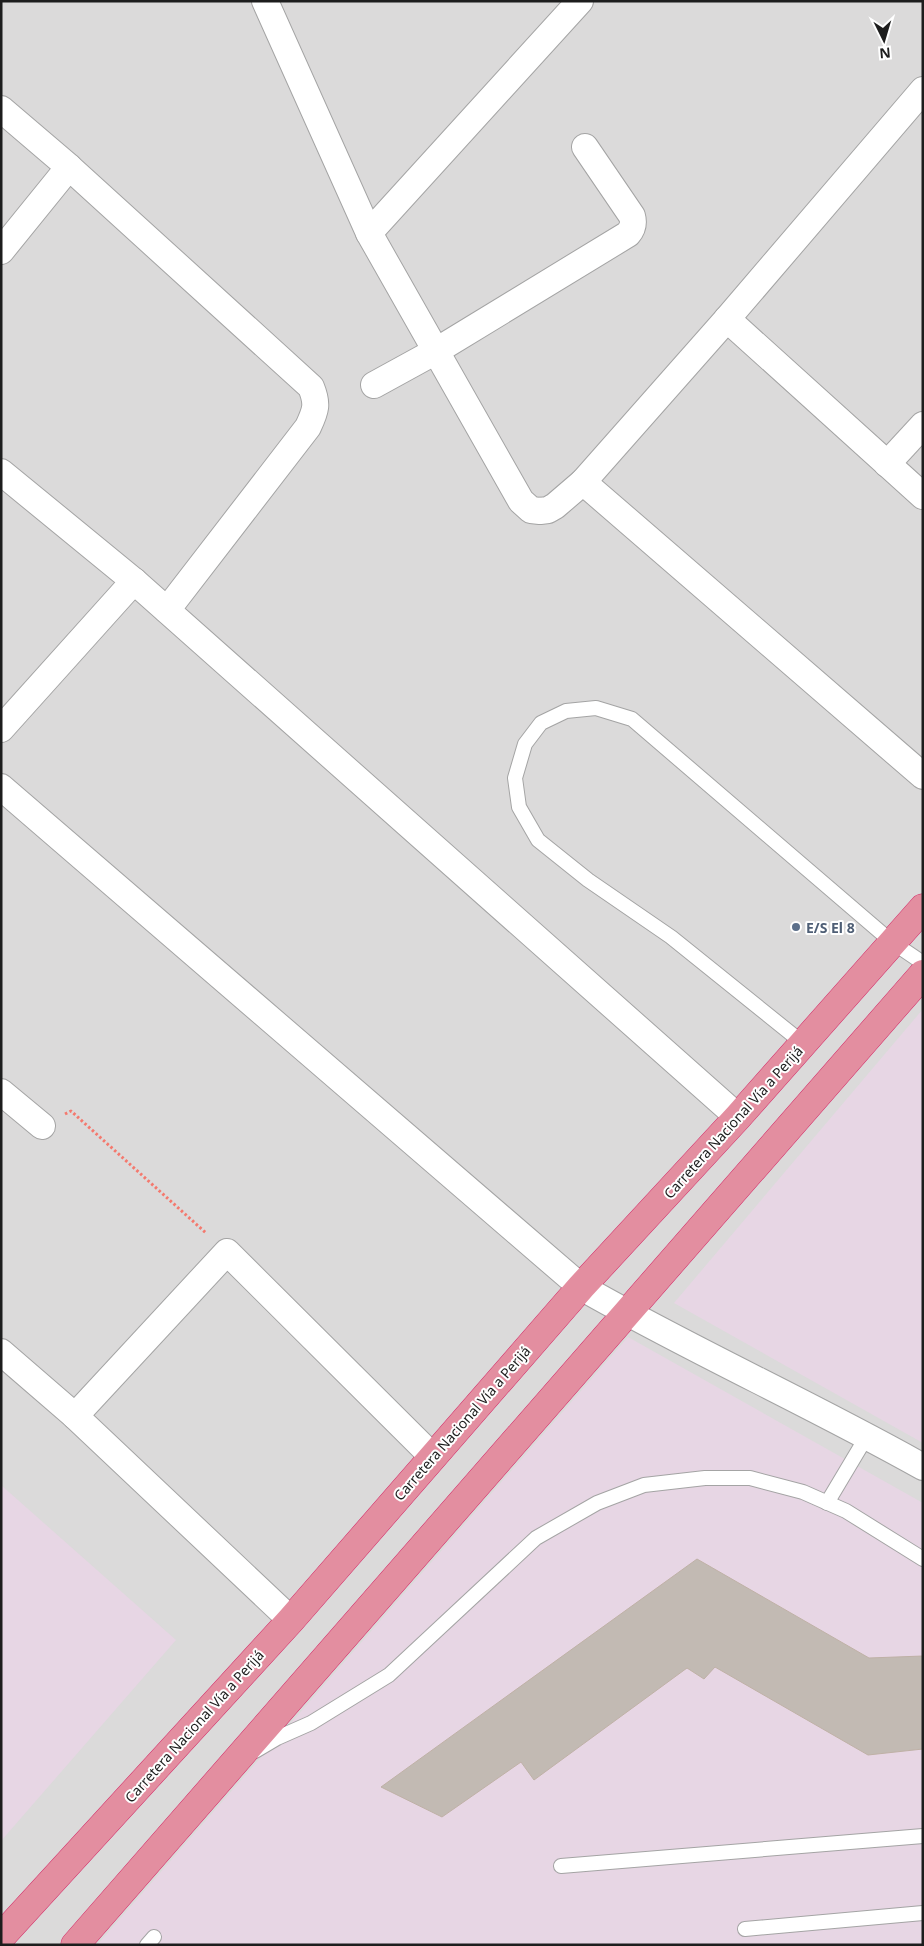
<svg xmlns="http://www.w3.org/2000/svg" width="924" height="1946" font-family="'Noto Sans',sans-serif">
	<rect width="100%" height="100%" fill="#eeeae4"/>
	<rect fill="#dbdada" x="1" y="1" width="922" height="1944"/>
	<g fill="#e7d6e4">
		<polygon points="923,1009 923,1443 674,1303"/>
		<polygon points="628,1337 923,1503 923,1945 97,1945"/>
		<polygon points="1,1485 176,1640 1,1841"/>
	</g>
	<polygon fill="#c2bab3" stroke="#bfb1a6" points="697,1559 869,1658 923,1656 923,1749 868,1755 715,1667 704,1679 687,1668 534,1780 521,1762 442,1817 381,1787"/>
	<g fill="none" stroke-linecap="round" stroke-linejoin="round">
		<g stroke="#a4a4a4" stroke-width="16">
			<g id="lane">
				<polyline points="804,1044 671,937 588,880 538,840 519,807 515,778 525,744 541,723 566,711 596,708 632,719 892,942 923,963"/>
				<polyline points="827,1503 867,1436"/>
				<polyline points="255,1751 277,1738 311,1723 389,1675 536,1538 597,1503 644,1485 705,1478 750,1478 803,1492 846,1511 923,1559"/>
				<polyline points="561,1866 923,1836"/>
				<polyline points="745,1929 923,1913"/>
				<polyline points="147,1945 154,1937"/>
			</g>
		</g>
		<g stroke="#a4a4a4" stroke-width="28">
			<g id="street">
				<polyline points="265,1 369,233 521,501 531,510 540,511 548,510 555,506 583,482 727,319 923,90"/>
				<path d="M1,109L69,167L311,387C318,404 316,410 308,427L167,610"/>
				<polyline points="369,233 580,1"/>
				<polyline points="1,251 69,167"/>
				<polyline points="727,319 923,496"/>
				<path d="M374,385L436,351L628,234C633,228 634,223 632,216L585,147"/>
				<polyline points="887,464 923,425"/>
				<polyline points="1,472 134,581 738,1117"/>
				<polyline points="583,482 923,776"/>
				<polyline points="1,729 134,581"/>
				<path d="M1,787L581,1287C693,1351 811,1404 923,1467"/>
				<polyline points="1,1092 42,1126"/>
				<polyline points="1,1352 75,1416 291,1620"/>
				<polyline points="75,1416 227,1252 432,1456"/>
			</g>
		</g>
		<g stroke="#d22b68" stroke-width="29">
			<g id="highway">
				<polyline points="1,1937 291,1620 581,1287 738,1117 923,908"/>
				<polyline points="75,1945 923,974"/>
			</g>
		</g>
		<polyline stroke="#f4796e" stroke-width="3" stroke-dasharray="2.5 2.5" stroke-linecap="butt" points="65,1114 71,1111 206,1233"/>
		<use href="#lane" stroke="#fff" stroke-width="14"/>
		<use href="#street" stroke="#fff" stroke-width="26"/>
		<use href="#highway" stroke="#e38ea0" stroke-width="28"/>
	</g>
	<circle fill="#5c6f8a" stroke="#fff" stroke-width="2" cx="796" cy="927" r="5"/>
	<g text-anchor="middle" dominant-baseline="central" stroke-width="4" stroke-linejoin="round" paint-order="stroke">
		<g font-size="14" font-weight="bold" fill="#4e5e75" stroke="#fff" text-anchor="start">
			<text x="806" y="927">E/S El 8</text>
		</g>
		<g font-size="14" fill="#1d1d1d" stroke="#fff">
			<text transform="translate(733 1122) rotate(-48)">Carretera Nacional Vía a Perijá</text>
			<text transform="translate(462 1423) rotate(-49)">Carretera Nacional Vía a Perijá</text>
			<text transform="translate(194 1726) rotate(-48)">Carretera Nacional Vía a Perijá</text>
		</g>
	</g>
	<rect width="924" height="1946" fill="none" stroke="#1d1d1d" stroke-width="5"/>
	<g transform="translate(884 40) rotate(175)" stroke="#ffffff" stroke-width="4" paint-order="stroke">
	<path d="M0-4L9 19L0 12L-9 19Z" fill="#1d1d1d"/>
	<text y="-8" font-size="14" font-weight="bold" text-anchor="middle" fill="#1d1d1d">N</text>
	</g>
</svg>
